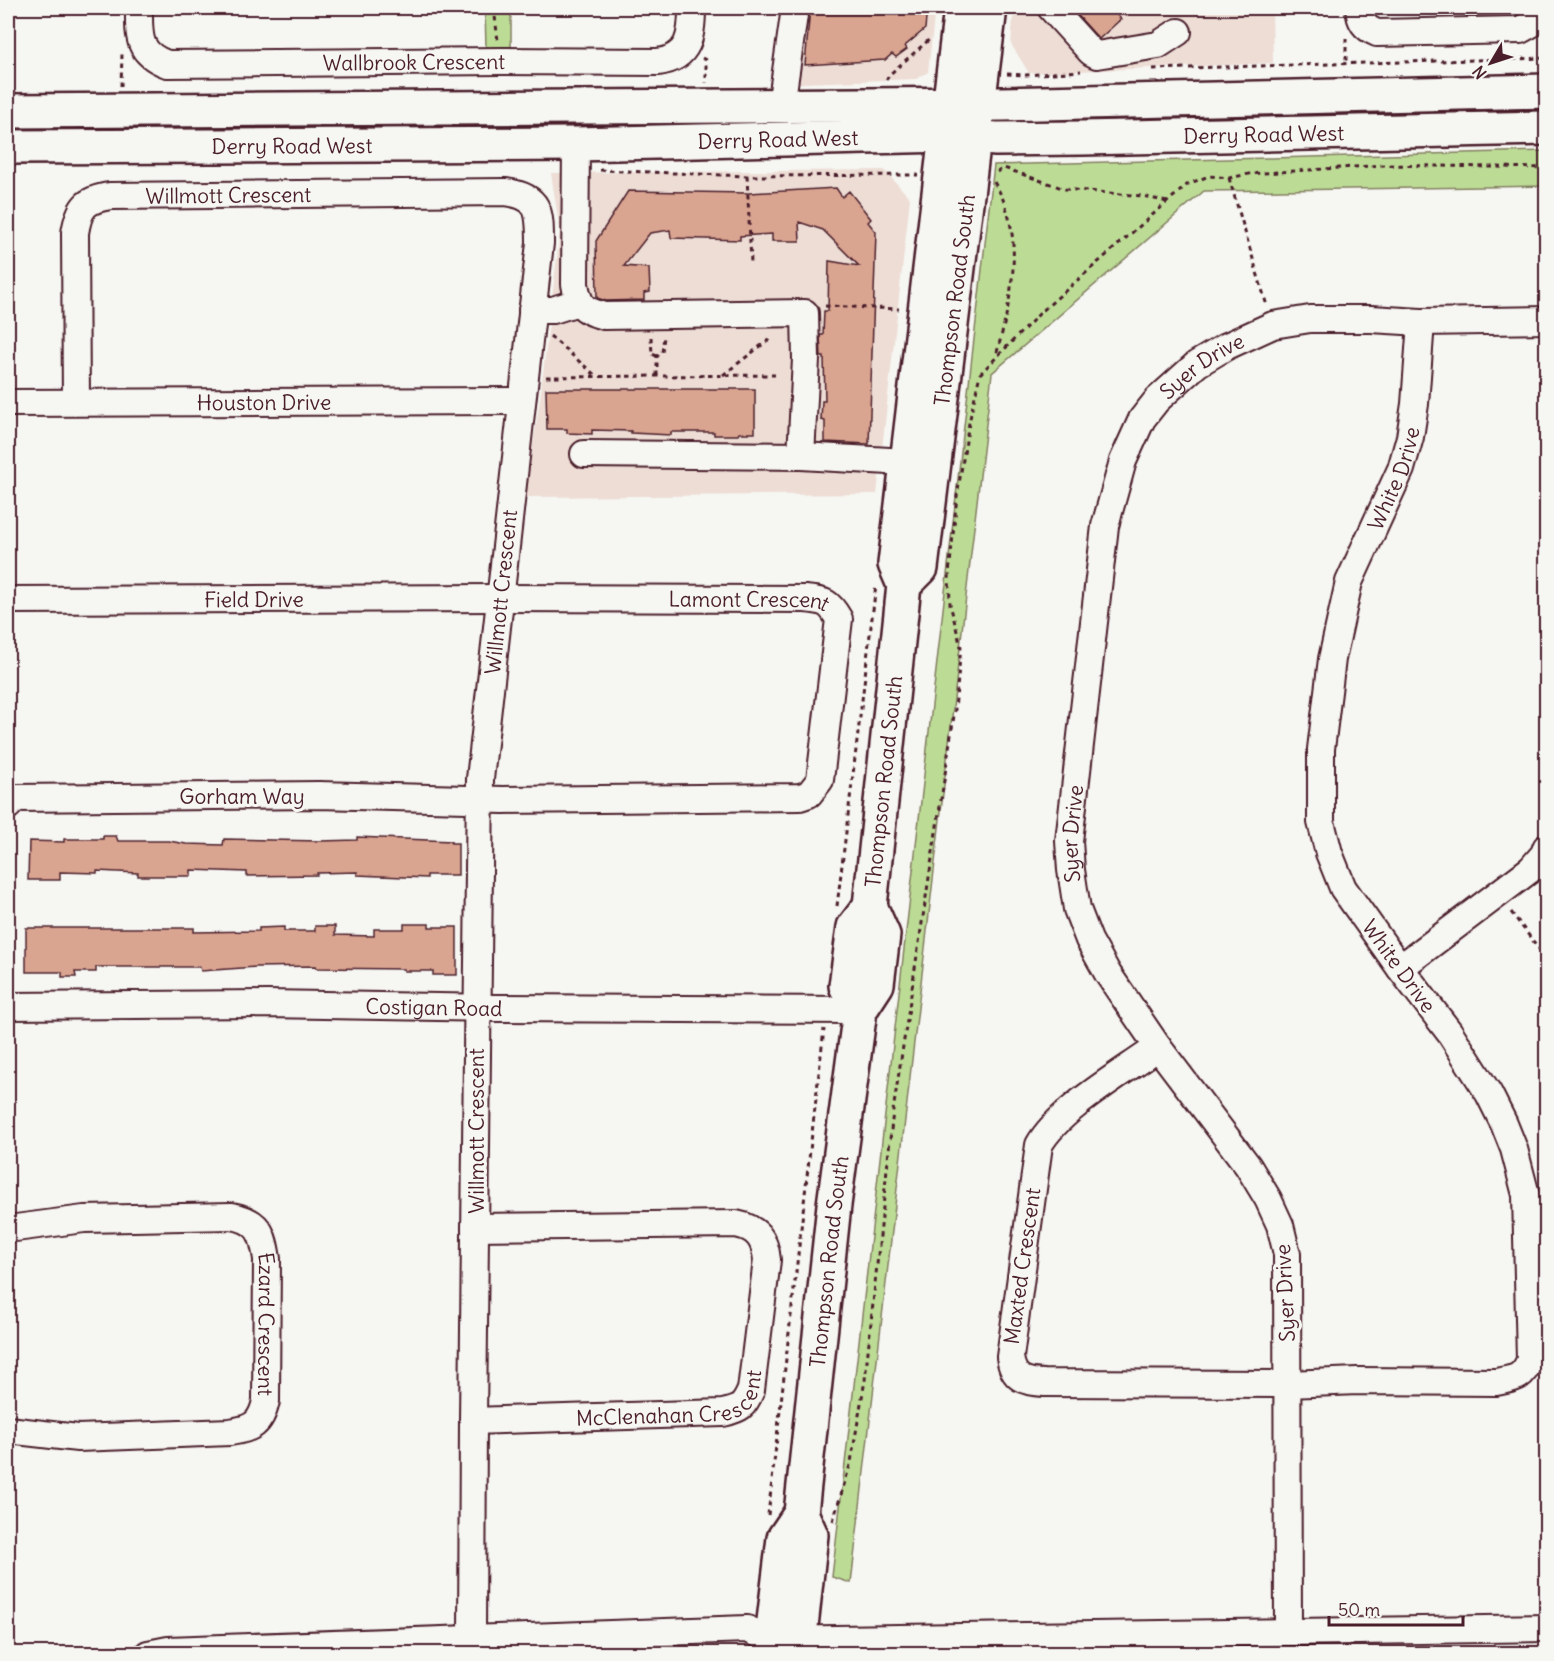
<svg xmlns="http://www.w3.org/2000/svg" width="1554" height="1661" font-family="Delius,sans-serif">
	<rect width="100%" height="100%" fill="#f6f6f2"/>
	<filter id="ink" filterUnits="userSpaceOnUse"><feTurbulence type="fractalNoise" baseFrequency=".0167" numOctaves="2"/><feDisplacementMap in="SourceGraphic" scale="12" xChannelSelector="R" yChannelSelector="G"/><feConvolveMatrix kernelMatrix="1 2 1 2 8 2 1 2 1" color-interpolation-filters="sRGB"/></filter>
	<g filter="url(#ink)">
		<g fill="#edddd5">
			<polygon points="780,8 935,8 928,72 916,79 772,84"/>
			<polygon points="1014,8 1272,8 1273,63 1029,73 1011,44"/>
			<polygon points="884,170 910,198 877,494 525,497 540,399 560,231 551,173"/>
		</g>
		<g fill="#bcdc96" stroke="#837e60" stroke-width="1.5">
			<polygon points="485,8 511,8 511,48 486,48"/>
			<polygon points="1546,151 1546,186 1204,191 992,373 851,1583 832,1577 994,165"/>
		</g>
		<g fill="#d9a490" stroke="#4a1f2b" stroke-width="1.5">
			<polygon points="810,8 927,8 925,29 905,46 907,49 896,57 892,54 885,60 805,65"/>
			<polygon points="1071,8 1110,8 1121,19 1099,39"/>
			<polygon points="836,188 842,197 849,191 871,219 868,222 876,232 869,444 825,442 825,421 821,420 822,401 825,401 824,357 821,357 820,335 823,335 824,311 828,311 829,261 859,266 823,230 799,222 800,241 772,241 772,234 740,236 740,240 671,238 670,230 650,233 624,266 649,268 650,292 644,293 644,300 606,301 597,298 596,241 628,191 749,193"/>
			<polygon points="546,389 755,389 755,433 739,433 738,435 714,435 714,432 671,432 671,435 631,433 631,431 592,430 592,434 567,433 567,429 547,429"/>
			<polygon points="103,836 116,836 118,841 169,841 186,844 223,845 224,839 320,841 357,840 357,837 451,841 451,843 458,843 458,875 427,875 427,878 357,875 357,872 317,873 317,875 247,876 247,872 191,870 191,876 138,876 138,873 97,871 97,873 60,872 60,880 28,880 29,841 64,842 64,839 103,839"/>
			<polygon points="404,924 429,924 429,927 457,927 457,975 433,975 433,971 404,971 404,969 316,968 316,966 256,967 201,971 200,967 96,967 96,972 75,972 76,977 62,977 62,972 26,972 26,928 194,928 194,932 259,931 259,928 284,927 284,931 315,931 315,926 335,926 335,935 374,936 374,929 404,929"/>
		</g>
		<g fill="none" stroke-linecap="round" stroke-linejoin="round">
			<g stroke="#4a1f2b" stroke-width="30">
				<g id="minor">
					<path id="s1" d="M139,8C139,36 137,53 167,64L501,61L658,62C690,58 692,34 692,8"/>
					<polyline points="1051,8 1091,52 1097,55 1158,45 1178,32"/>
					<path d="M1359,8C1360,21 1364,28 1377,33L1520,30L1531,24L1535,8"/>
					<polyline points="781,106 795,8"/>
					<path d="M576,144L575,284C579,306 582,310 604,316L805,313L806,359L801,456"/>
					<polyline points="532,310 553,310 578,302"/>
					<path id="s2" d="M76,402L75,233C79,208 85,199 111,196L505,192C540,196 540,212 540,243L480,779L473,1421L472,1638"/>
					<path id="s3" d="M8,403L521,401"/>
					<polyline points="584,454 801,456 925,463"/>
					<path id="s4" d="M8,600L501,598L805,599C826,601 829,602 839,619L820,780L809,794L800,797L503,800L319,795L16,798L8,806"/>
					<polyline points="1400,968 1531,869 1544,854 1546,848"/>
					<path id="s5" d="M8,1006L267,1004L495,1008L860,1010"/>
					<path id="s6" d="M1158,1047C1124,1072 1059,1109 1039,1145L1010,1357C1013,1379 1024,1382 1044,1383L1289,1384L1357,1381L1496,1382C1515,1378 1522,1379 1530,1360L1526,1195L1514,1149L1504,1124L1489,1094L1450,1033L1400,968L1343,888L1329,853L1321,822V749L1332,659L1349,582L1401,469L1410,437L1415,404L1421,322"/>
					<path id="s7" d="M8,1229L84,1219L232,1216C259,1221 263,1233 267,1259L266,1401C261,1424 252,1429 230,1432L78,1438L8,1430"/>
					<path id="s8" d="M473,1421L723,1413C740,1409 744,1407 751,1390L767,1260C765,1239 757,1228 736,1224L475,1227"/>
					<path id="s9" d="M1288,1632L1287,1254L1280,1225L1268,1199L1248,1166L1158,1047L1108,974L1089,940L1077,909L1071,870L1069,841L1105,526L1123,461L1142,419L1157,400L1197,364L1227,346L1273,325L1310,319H1371L1421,322L1546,320"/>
					<polyline points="148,1654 168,1650 747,1629 773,1640 1546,1628"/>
				</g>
			</g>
			<g stroke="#4a1f2b" stroke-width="38">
				<g id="major">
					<polyline points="8,111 1002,104 1546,91"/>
					<path id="s10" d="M8,147L576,144L947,135L996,139L1082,138L1546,128"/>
					<path id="s11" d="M904,585L921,568L990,8"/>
					<polyline points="860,1010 846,986 854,927 870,906"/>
					<path id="s12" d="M770,1654L784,1538L801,1513L834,1205L860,1010L877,984L883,935L870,906L904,585L895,564L961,8"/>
					<polyline points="798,1654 811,1535 801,1513"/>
				</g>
			</g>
			<g stroke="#4a1f2b" stroke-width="3" stroke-dasharray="4.5 4.5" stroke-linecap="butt">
				<polyline points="494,8 498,41"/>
				<polyline points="1346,38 1346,64"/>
				<polyline points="702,58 706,60 706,83"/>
				<polyline points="1153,69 1546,58"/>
				<polyline points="1007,74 1026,75 1081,71"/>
				<polyline points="886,80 890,74 931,38"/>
				<polyline points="121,86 122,54"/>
				<polyline points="600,170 747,176 918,175"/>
				<polyline points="997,172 1004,168 1065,189 1143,196 1167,202"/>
				<polyline points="747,176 751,263"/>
				<polyline points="1229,178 1267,306"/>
				<path d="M994,182C1027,235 1011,300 996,356"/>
				<polyline points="825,306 899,309"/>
				<polyline points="550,336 595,375"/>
				<polyline points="651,337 652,354 657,356"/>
				<polyline points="723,375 771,338"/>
				<polyline points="657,376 657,356 662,353 664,336"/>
				<polyline points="546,377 775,375"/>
				<polyline points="837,906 876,585"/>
				<polyline points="1511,912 1546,958"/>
				<polyline points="768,1515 824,1029"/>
				<polyline points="833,1521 851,1462 865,1380 893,1111 955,709 961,647 950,604 949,574 957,496 969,423 980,374 1041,312 1188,184 1209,176 1229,178 1249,174 1384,165 1546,168"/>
			</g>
			<use href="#minor" stroke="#f6f6f2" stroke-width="26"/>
			<use href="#major" stroke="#f6f6f2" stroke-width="33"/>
		</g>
	</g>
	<g text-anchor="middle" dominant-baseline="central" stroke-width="6" stroke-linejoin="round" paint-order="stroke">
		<g font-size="21" fill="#4a1f2b" stroke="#f6f6f2">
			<text stroke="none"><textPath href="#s1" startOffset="316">Wallbrook Crescent</textPath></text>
			<text stroke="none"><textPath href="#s10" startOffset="1256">Derry Road West</textPath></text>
			<text stroke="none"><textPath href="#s10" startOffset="770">Derry Road West</textPath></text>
			<text stroke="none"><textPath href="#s10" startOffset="284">Derry Road West</textPath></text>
			<text stroke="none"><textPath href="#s2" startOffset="344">Willmott Crescent</textPath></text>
			<text stroke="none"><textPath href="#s11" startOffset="294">Thompson Road South</textPath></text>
			<text stroke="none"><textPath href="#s9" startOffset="1365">Syer Drive</textPath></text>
			<text stroke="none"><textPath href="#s3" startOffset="256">Houston Drive</textPath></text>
			<text stroke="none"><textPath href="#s6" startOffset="1864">White Drive</textPath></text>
			<text transform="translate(501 592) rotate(-84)">Willmott Crescent</text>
			<text stroke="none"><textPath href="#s4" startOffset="246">Field Drive</textPath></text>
			<text stroke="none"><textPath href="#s4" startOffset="741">Lamont Crescent</textPath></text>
			<text stroke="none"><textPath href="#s12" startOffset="891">Thompson Road South</textPath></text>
			<text x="242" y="796">Gorham Way</text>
			<text stroke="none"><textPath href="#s9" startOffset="861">Syer Drive</textPath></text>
			<text transform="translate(1399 966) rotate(54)">White Drive</text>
			<text stroke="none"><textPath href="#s5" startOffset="426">Costigan Road</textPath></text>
			<text transform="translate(476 1131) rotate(-90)">Willmott Crescent</text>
			<text stroke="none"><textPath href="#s12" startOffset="400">Thompson Road South</textPath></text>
			<text transform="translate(1022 1266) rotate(-82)">Maxted Crescent</text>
			<text transform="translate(1285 1293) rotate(-93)">Syer Drive</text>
			<text stroke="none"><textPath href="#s7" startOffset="351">Ezard Crescent</textPath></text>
			<text stroke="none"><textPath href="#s8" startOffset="206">McClenahan Crescent</textPath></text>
		</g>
	</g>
	<rect width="1554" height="1661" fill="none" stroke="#f6f6f2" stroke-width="30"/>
	<rect x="15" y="15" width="1524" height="1631" fill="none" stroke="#4a1f2b" stroke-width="2" filter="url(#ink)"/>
	<g transform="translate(1491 63) rotate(231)" stroke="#f6f6f2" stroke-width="4.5" paint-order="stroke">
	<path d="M0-4.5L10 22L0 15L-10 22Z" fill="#4a1f2b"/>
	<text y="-9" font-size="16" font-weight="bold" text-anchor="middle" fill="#4a1f2b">N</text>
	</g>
	<path d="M1329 1616v9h134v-9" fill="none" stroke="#4a1f2b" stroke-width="3"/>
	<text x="1338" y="1616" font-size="18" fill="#4a1f2b" stroke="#f6f6f2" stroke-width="4.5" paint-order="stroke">50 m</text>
</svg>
